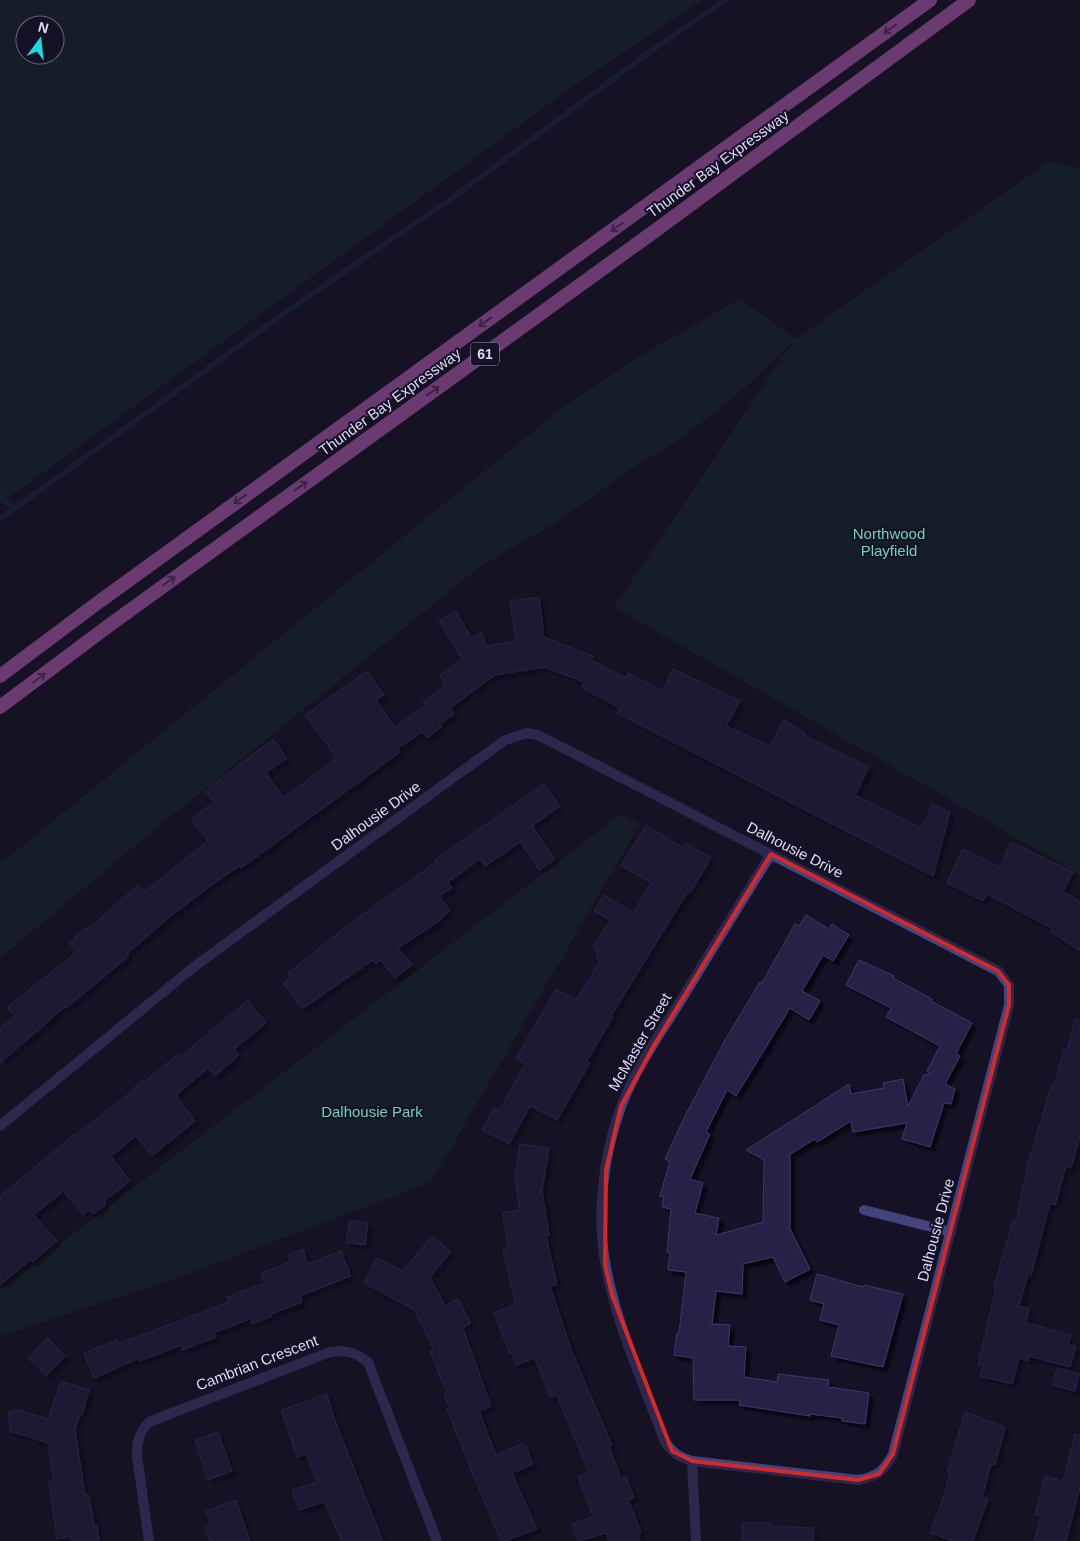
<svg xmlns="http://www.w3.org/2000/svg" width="1080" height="1541" font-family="Helvetica,sans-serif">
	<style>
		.green { fill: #162e2c; fill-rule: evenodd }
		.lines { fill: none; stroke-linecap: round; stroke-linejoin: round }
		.stream { stroke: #172d4a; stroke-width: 5.5 }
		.building { fill: #262144; stroke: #3e366d; filter: url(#shadow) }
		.minor { stroke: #43447e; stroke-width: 10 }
		.trunk { stroke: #d26acc; stroke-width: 14 }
		.oneway { stroke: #6a3a70 }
		.marked { fill: none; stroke: #d62828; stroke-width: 4; stroke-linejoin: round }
		.labels { text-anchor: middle; stroke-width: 4; stroke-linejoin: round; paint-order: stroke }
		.shield { fill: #151225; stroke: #a19fba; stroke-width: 1 }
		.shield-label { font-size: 14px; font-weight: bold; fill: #dddbfa }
		.street-label { font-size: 15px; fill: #dddbfa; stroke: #151225 }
		.park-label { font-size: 15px; fill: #70d2b5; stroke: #151225 }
	</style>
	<defs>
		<filter id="shadow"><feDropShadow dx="4.5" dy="4.5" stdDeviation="1" flood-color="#0009"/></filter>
	</defs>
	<rect width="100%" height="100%" fill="#151225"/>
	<!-- green -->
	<g class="green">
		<path d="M0 0H703L572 87 0 504ZM25 25H55V55H25Z"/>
		<path d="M1050 161 1080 168V874L614 607 794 341 730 401 674 443 638 464 557 522 482 565 166 820 0 958V864L566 405 642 355 740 299 796 339Z"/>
		<path d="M621 814 640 824 431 1182 185 1275 0 1336V1290Z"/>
	</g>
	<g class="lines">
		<!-- stream -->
		<g class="stream">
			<path d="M0 495 14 509"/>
			<path d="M0 519 290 309 455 196 651 51 725 0"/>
		</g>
	</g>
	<!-- building -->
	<g class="building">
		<path d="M539 597 544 637 593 656 591 660 626 678 628 673 663 691 673 669 740 701 726 726 770 746 784 720 805 733 804 735 869 767 855 795 921 828 933 804 950 812 933 876 617 713 620 708 582 688 584 682 544 667 495 675 450 708 454 714 439 725 442 727 427 738 422 732 398 748 400 752 241 868 239 866 210 886 166 920 127 954 129 956 66 1008 65 1007 0 1063V1028L15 1016 7 1007 77 952 69 943 76 938 75 936 95 923 138 885 144 892 208 841 191 819 214 802 205 791 273 739 287 758 266 773 284 798 337 758 305 715 367 671 384 695 376 700 395 727 425 705 423 702 446 685 440 676 462 659 439 621 456 611 471 637 481 633 487 646 516 641 510 601Z"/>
		<path d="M544 784 560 806 532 826 555 859 539 870 520 842 485 866 480 859 448 882 452 888 439 896 450 911 440 918 441 920 398 948 412 965 395 978 381 960 376 964 373 960 302 1009 283 983 291 977 288 973 348 925 436 862 434 860Z"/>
		<path d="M646 825 683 848 686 843 711 858 690 893 688 891 611 1016 613 1017 587 1061 590 1063 557 1120 530 1106 509 1144 482 1130 494 1108 499 1111 525 1064 516 1058 556 989 576 1000 600 961 596 958 599 956 593 946 610 920 594 911 604 895 633 913 651 883 621 866Z"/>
		<path d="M1011 842 1073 872 1063 891 1080 902V951L1051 932 1053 929 987 894 983 901 947 883 963 849 1000 867Z"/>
		<path d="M806 915 829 929 832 924 849 935 833 961 823 955 802 991 820 1001 809 1020 790 1008 736 1096 727 1090 706 1132 710 1134 690 1179 703 1183 695 1213 719 1218 716 1235 763 1222 764 1160 746 1150 849 1084 851 1094 884 1088 883 1083 903 1079 908 1106 924 1075 932 1074 927 1071 940 1046 886 1017 891 1008 846 985 859 960 894 976 893 978 932 999 931 1001 972 1023 956 1054 960 1056 945 1084 955 1089 951 1104 944 1103 930 1147 902 1139 907 1123 853 1132 851 1121 817 1142 815 1139 790 1154V1229L810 1269 785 1282 773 1257 743 1264 742 1294 716 1291 712 1324 730 1325 728 1346 746 1347 744 1377 777 1382 778 1374 829 1380 828 1387 869 1393 865 1424 842 1421V1418L810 1414V1416L739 1405 740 1400H694L693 1358 674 1355 677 1333H679L686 1272 668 1270 670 1252H667L671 1209 662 1207 664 1197 660 1196 670 1161 665 1159 684 1118 725 1040 760 982 762 983 795 924 799 926Z"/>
		<path d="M248 1000 266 1023 234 1049 239 1055 215 1076 208 1068 176 1095 195 1121 152 1156 136 1136 111 1156 130 1181 104 1201 106 1204 93 1214 89 1210 83 1215 63 1191 34 1215 57 1241 32 1262 30 1260 0 1285V1196L75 1134 76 1135 126 1096 142 1080 144 1082 178 1054 180 1057Z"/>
		<path d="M1075 1020H1080V1136L1071 1168 1066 1166 1055 1205 1050 1203 1031 1275 1028 1274 1019 1306 1029 1309 1026 1323 1071 1335 1068 1344 1076 1346 1070 1367 1029 1356 1028 1361 1019 1358 1012 1384 980 1376 983 1366 978 1365 996 1288 994 1287 1013 1220 1016 1221 1028 1163 1052 1084 1054 1085 1064 1049 1067 1050Z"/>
		<path d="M520 1144 549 1148 542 1191 549 1235H546L557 1285 550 1286 572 1352 612 1445 609 1446 621 1478 626 1476 634 1498 628 1500 641 1532 638 1533 640 1541H609L606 1533 578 1541 572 1524 593 1516 578 1477 589 1473 557 1395 550 1397 535 1358 516 1365 512 1353 510 1354 494 1313 515 1304 503 1249 508 1248 503 1213 520 1210 515 1179Z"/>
		<path d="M350 1220 368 1223 365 1245 346 1242Z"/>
		<path d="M432 1236 451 1252 430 1277 445 1306 458 1299 471 1323 463 1328 491 1406 479 1411 496 1455 522 1444 523 1447 526 1446 533 1464 512 1473 537 1529 505 1541H501L474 1477 447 1409 450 1408 444 1394 447 1393 430 1351 434 1349 414 1310 364 1283 376 1258 403 1271Z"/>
		<path d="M303 1249 307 1264 341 1251 351 1276 300 1296 302 1302 271 1314 272 1316 252 1324 250 1319 215 1332 216 1337 182 1350 181 1345 140 1361 139 1358 94 1378 84 1353 117 1340 118 1344 229 1302 227 1297 265 1283 261 1273 290 1262 288 1255Z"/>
		<path d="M817 1274 863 1287 864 1285 903 1294 883 1367 831 1356 839 1325 820 1320 824 1304 810 1300Z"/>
		<path d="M47 1337 65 1356 46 1376 28 1358Z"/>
		<path d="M1057 1368 1079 1374 1075 1391 1053 1385Z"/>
		<path d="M61 1381 89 1390 82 1415 80 1414 75 1430 85 1495H89L94 1525H97L99 1541H72L71 1537 57 1539 49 1482 54 1481 48 1443 10 1431 8 1412 19 1410 48 1419Z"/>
		<path d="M327 1394 334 1418 383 1541H342L324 1502 299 1510 292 1490 317 1482 306 1454 297 1457 281 1410Z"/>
		<path d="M965 1412 1005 1427 995 1465 991 1464 982 1497 988 1499 973 1541H954L930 1533 944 1496 950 1472H947Z"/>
		<path d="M218 1432 232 1471 208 1480 195 1440Z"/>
		<path d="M1075 1434 1080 1435V1487L1066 1541H1034L1041 1516 1035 1514 1045 1476 1063 1481Z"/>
		<path d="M236 1500 250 1541H210L205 1527 211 1525 206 1511Z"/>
		<path d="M742 1523H772V1526L814 1528 813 1541H742Z"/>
	</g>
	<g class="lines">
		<!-- minor -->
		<g class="minor">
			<path d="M0 1126 195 966 505 740 527 733 538 735 998 971 1009 985V1005L893 1454C885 1470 877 1477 858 1480L692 1461C679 1457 673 1453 665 1442 644 1385 617 1327 606 1267 596 1216 603 1156 621 1107 636 1066 665 1027 688 989 715 944 743 899 771 854"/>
			<path d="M864 1210 951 1232"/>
			<path d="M692 1461 696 1541"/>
			<path d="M149 1541 137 1456C137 1442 139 1433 149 1422L330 1352C346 1350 355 1352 368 1362L437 1541"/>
		</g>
		<!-- trunk -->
		<g class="trunk">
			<path d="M0 676 96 604 930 0"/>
			<path d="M0 707 111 624 652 233 969 0"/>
		</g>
	</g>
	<!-- one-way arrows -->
	<defs><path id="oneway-shaft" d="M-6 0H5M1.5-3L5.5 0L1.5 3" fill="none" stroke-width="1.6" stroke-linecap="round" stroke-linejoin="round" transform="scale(1.25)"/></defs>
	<g class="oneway">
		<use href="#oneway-shaft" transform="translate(890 29) rotate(144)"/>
		<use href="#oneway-shaft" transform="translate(617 227) rotate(144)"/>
		<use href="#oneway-shaft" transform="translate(485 322) rotate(144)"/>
		<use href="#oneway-shaft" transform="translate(433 391) rotate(-36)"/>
		<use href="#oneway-shaft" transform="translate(301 486) rotate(-36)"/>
		<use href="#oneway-shaft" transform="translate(240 499) rotate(144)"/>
		<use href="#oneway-shaft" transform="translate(169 581) rotate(-36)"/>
		<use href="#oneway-shaft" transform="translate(39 678) rotate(-37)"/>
	</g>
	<!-- marked area -->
	<path d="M0 0H1080V1541H0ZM771 854 998 971 1009 985V1005L893 1454 879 1474 858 1480 692 1461 672 1451 612 1295 605 1265 606 1170 621 1106 653 1047Z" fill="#151225" fill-opacity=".55" fill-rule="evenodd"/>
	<path class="marked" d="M771 854 998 971 1009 985V1005L893 1454 879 1474 858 1480 692 1461 672 1451 612 1295 605 1265 606 1170 621 1106 653 1047Z"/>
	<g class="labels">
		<!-- shield labels -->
		<rect class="shield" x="471" y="342.5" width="28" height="23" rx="4"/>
		<g class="shield-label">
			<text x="485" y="359">61</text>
		</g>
		<!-- street labels -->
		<g class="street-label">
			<text transform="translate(718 164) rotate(-36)" y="5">Thunder Bay Expressway</text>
			<text transform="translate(390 402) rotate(-36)" y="5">Thunder Bay Expressway</text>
			<text transform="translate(376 816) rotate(-36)" y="5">Dalhousie Drive</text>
			<text transform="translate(795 850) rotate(27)" y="5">Dalhousie Drive</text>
			<text transform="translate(640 1042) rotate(-60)" y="5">McMaster Street</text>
			<text transform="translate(936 1230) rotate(-75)" y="5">Dalhousie Drive</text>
			<text transform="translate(257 1363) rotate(-21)" y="5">Cambrian Crescent</text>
		</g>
		<!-- park labels -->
		<g class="park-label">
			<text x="889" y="539">Northwood<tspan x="889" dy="17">Playfield</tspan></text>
			<text x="372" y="1117">Dalhousie Park</text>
		</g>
	</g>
	<!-- north arrow -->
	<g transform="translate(40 40) rotate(15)"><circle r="24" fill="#151225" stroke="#65627a"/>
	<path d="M0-4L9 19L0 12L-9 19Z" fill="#1fd8e2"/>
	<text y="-8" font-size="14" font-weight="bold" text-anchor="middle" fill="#dddbfa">N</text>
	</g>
</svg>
